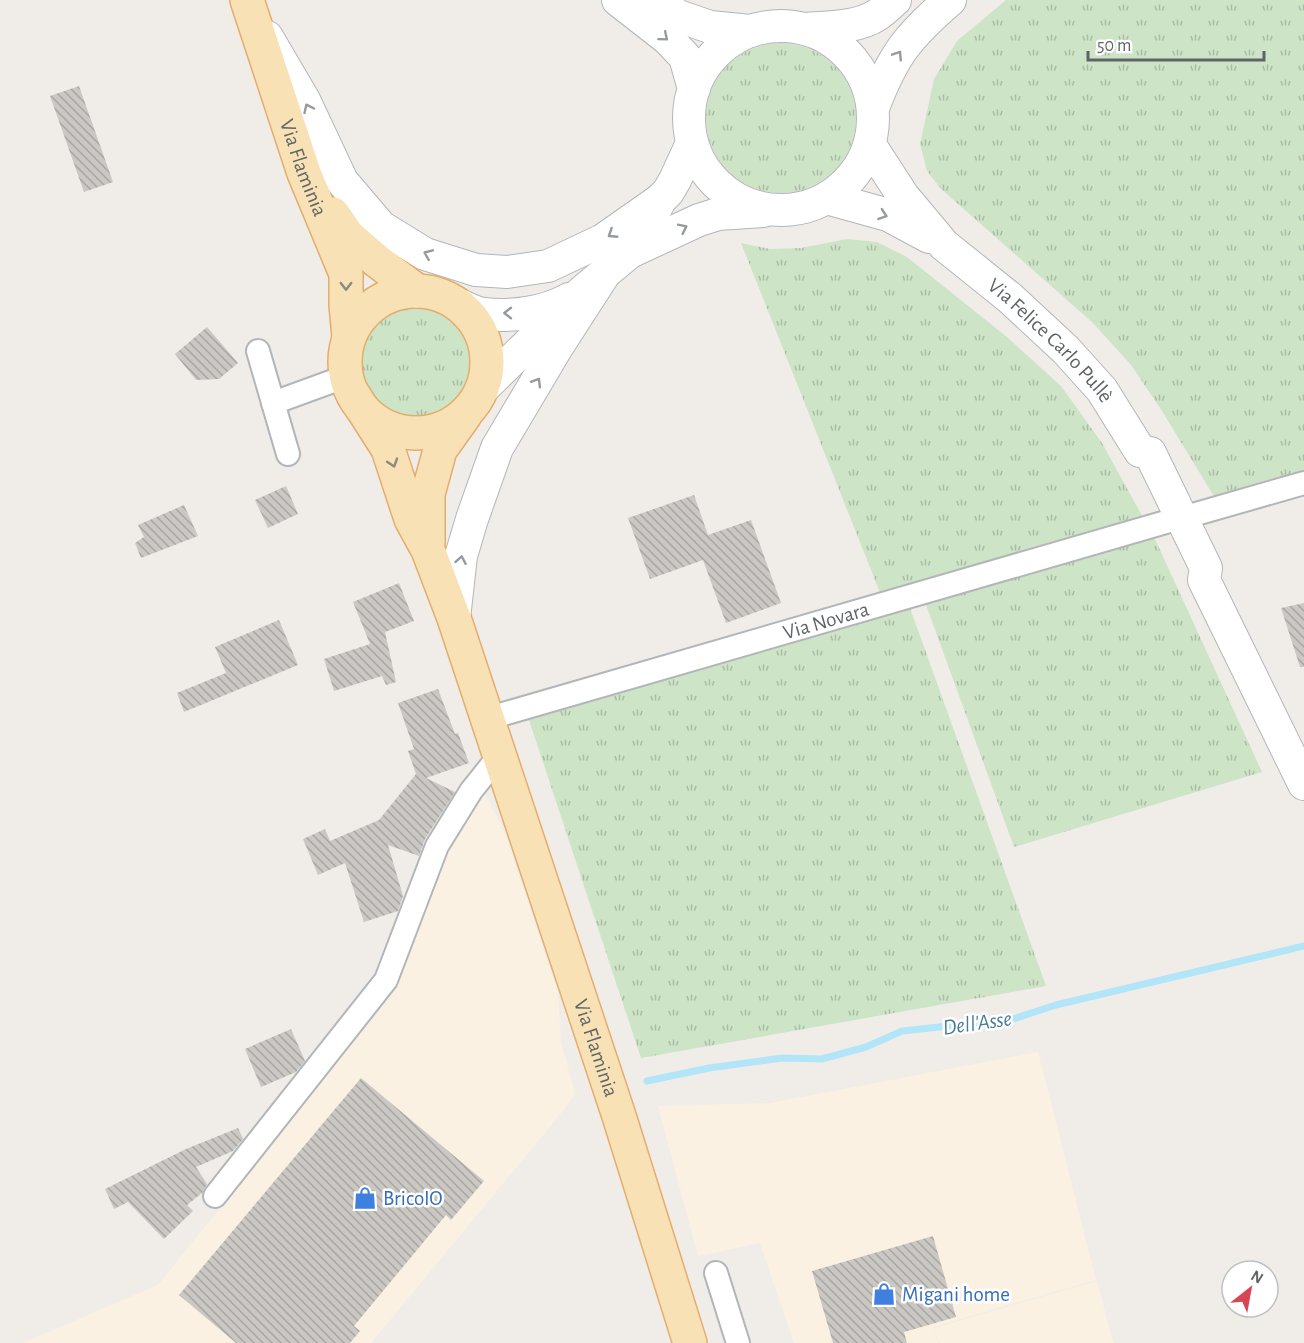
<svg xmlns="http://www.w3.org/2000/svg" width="1304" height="1343" font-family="'Alegreya Sans',sans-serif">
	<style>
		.commercial { fill: #fbf1e2 }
		.grass { fill: url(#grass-tufts) }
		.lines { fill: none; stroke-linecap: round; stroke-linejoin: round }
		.stream { stroke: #b1e5f7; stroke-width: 7 }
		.building { fill: url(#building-back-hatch) }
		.street-casing { stroke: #b3b6b8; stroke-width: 26 }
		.secondary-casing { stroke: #b2b6b9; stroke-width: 34 }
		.primary-casing { stroke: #e4ad6d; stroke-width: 36 }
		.street { stroke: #fff; stroke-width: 22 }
		.secondary { stroke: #fff; stroke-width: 32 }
		.primary { stroke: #f7e1b5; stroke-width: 33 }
		.oneway { stroke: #979a9c }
		.oneway2 { stroke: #8d8a7e }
		.labels { text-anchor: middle; stroke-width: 5; stroke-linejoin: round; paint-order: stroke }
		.street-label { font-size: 21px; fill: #5f6466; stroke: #fff }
		.shop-label { font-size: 21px; fill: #366cbe; stroke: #fff; text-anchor: start }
		.water-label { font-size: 22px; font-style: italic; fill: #477c97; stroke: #fff }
	</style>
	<defs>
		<pattern id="grass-tufts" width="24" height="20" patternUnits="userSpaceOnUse" patternTransform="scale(1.5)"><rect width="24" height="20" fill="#cde4c7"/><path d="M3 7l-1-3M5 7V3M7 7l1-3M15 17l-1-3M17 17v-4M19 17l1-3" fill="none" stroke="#aabca5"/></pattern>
		<pattern id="building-back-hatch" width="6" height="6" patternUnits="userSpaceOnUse" patternTransform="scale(1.5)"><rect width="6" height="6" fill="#cbc8c4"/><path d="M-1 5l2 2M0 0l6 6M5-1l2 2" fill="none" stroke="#a8a6a3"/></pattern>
	</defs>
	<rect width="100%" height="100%" fill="#f0ede8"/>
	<!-- commercial -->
	<g class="commercial">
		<path d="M483 790 504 831 558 992 561 1042 575 1094 558 1117 371 1343H23L158 1285 397 988 452 840Z"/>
		<path d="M1038 1052 1096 1280 933 1327 938 1343H794L760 1243 698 1256 658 1106 771 1103Z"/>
		<path d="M1097 1281 1113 1343H939L934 1328Z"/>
	</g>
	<!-- grass -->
	<g class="grass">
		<path d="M1006 0H1304V472L1215 498 1162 411 1131 365 1093 323 941 189 927 171 920 144 934 79 957 41Z"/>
		<circle cx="781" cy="118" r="75"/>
		<path d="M847 239 877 242 907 257 1007 337 1061 386 1102 443 1145 521 881 595 741 243 770 249 801 248Z"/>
		<circle cx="416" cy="362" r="54"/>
		<path d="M1154 537 1262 772 1014 847 925 602Z"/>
		<path d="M910 608 1046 986 641 1058 529 720Z"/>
	</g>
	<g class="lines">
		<!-- stream -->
		<path class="stream" d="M647 1081 709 1068 782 1058 822 1059 866 1047 902 1031 1013 1019 1056 1005 1304 946"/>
	</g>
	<!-- building -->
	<g class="building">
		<path d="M79 86 113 182 84 192 50 96Z"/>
		<path d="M207 327 238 363 219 379 196 380 175 354Z"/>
		<path d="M286 486 298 514 268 528 255 500Z"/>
		<path d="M694 495 708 535 751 520 781 603 726 623 703 560 650 579 628 518Z"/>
		<path d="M184 505 198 536 141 558 135 543 144 537 138 525Z"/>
		<path d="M399 583 414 621 385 632 396 682 386 685 382 676 334 691 324 659 370 644 353 602Z"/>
		<path d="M1304 603V667H1300L1281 608Z"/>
		<path d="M279 620 298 665 184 712 177 693 226 673 215 647Z"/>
		<path d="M438 689 455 734 458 733 469 763 426 778 455 792 425 839 419 856 388 845 403 896 398 911 364 922 345 863 318 875 303 839 325 829 330 841 379 820 416 774 408 751 414 749 398 703Z"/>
		<path d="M291 1029 305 1061 296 1072 261 1087 245 1049Z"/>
		<path d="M361 1078 484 1181 451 1220 446 1215 354 1326 360 1331 350 1343H236L179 1295Z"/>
		<path d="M238 1128 243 1139 233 1151 196 1167 207 1184 202 1193 187 1205 193 1211 164 1239 128 1202 114 1209 105 1189 186 1149Z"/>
		<path d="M933 1236 956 1317 904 1332 907 1343H833L812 1271Z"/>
	</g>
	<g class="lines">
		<!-- street casing -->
		<g class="street-casing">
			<g id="street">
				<path d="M258 351 288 454"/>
				<path d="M273 403 347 376"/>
				<path d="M1182 518 1304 483"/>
				<path id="s1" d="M486 719 1166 522"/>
				<path d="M215 1196 386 980 437 846 471 791 499 756"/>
				<path d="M716 1273 738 1343"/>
			</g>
		</g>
		<!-- secondary casing -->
		<g class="secondary-casing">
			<g id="secondary">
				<path d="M618 0 668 39 685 57 694 89"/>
				<path d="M657 0 678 16 710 27 750 31"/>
				<circle cx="781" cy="118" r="92"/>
				<path d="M806 29C829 27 857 28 877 15 883 11 889 5 895 0"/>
				<path d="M267 37 304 100 342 181 381 227 425 254 476 270 507 272 548 266 603 240 660 200"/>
				<path d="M873 108C893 55 908 36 950 0"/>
				<path id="s2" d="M870 145 903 196 944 245 1010 298 1066 350 1102 390 1140 451 1150 453 1206 568 1204 580 1304 784"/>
				<path d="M827 198 888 215 929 237"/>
				<path d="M651 218 660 200 668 192 675 180 692 143"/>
				<path d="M457 304C465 307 475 313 484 314 512 317 544 313 569 299"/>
				<path d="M481 390 583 291 630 252 699 220 718 214 763 211"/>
				<path d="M454 618 461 556 472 519 497 448 557 347 606 271"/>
			</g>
		</g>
		<!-- primary casing -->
		<g class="primary-casing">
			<g id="primary">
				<path id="s3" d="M247 0 304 173 346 274V305L349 337"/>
				<path d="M333 214 348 236 377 261 417 291"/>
				<circle cx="416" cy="362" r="71"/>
				<path id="s4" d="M353 394 388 449 411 519 428 550 454 618 619 1116 690 1343"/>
				<path d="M428 543V494L440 450 465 415"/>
			</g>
		</g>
		<!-- street -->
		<use href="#street" class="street"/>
		<!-- secondary -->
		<use href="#secondary" class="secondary"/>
		<!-- primary -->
		<use href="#primary" class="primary"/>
	</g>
	<!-- one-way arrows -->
	<defs><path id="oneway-chevron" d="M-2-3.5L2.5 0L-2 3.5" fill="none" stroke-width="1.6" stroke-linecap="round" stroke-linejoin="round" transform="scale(1.5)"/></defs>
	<g class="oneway">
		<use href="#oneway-chevron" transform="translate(664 37) rotate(40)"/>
		<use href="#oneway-chevron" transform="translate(898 55) rotate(-57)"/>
		<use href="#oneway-chevron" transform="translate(308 108) rotate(-115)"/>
		<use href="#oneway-chevron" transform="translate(883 215) rotate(19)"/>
		<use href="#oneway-chevron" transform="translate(683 228) rotate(-26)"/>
		<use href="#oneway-chevron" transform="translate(612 234) rotate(147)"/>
		<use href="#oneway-chevron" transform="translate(428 254) rotate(-157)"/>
		<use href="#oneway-chevron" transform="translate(508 313) rotate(180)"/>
		<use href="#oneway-chevron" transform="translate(537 382) rotate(-59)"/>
		<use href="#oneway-chevron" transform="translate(461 560) rotate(-80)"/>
	</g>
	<g class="oneway2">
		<use href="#oneway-chevron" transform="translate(346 286) rotate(90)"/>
		<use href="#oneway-chevron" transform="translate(393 463) rotate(72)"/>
	</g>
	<!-- icons -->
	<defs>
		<g id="shop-bare" transform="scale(1.8)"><path d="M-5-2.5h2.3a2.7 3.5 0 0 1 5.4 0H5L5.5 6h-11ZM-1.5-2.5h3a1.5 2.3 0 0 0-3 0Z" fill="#3f7fe0" stroke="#fff" stroke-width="2.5" paint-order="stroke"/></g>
	</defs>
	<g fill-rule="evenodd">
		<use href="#shop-bare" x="365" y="1198"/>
		<use href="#shop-bare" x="884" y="1294"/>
	</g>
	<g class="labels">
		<!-- street labels -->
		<g class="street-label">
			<text dy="7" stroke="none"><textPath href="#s3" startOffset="177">Via Flaminia</textPath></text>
			<text dy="7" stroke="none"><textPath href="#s2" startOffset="268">Via Felice Carlo Pullè</textPath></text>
			<text dy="7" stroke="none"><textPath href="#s1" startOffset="354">Via Novara</textPath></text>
			<text dy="7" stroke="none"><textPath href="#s4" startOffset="700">Via Flaminia</textPath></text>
		</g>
		<!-- shop labels -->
		<g class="shop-label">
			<text x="383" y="1205">BricoIO</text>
			<text x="902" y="1301">Migani home</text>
		</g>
		<!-- water labels -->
		<g class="water-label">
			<text transform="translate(977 1022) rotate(-8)" y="8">Dell'Asse</text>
		</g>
	</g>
	<!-- north arrow -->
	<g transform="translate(1250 1289) rotate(31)"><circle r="28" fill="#ffffff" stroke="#bfc1c2" stroke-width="1.5"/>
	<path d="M0-4.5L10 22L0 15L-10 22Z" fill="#d84554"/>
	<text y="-9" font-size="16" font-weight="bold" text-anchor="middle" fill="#5f6466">N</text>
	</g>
	<!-- scale -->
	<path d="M1088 51v9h176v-9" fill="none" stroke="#5f6466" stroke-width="3"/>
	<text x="1097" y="51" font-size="18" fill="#5f6466" stroke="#ffffff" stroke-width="4.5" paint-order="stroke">50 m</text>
</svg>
